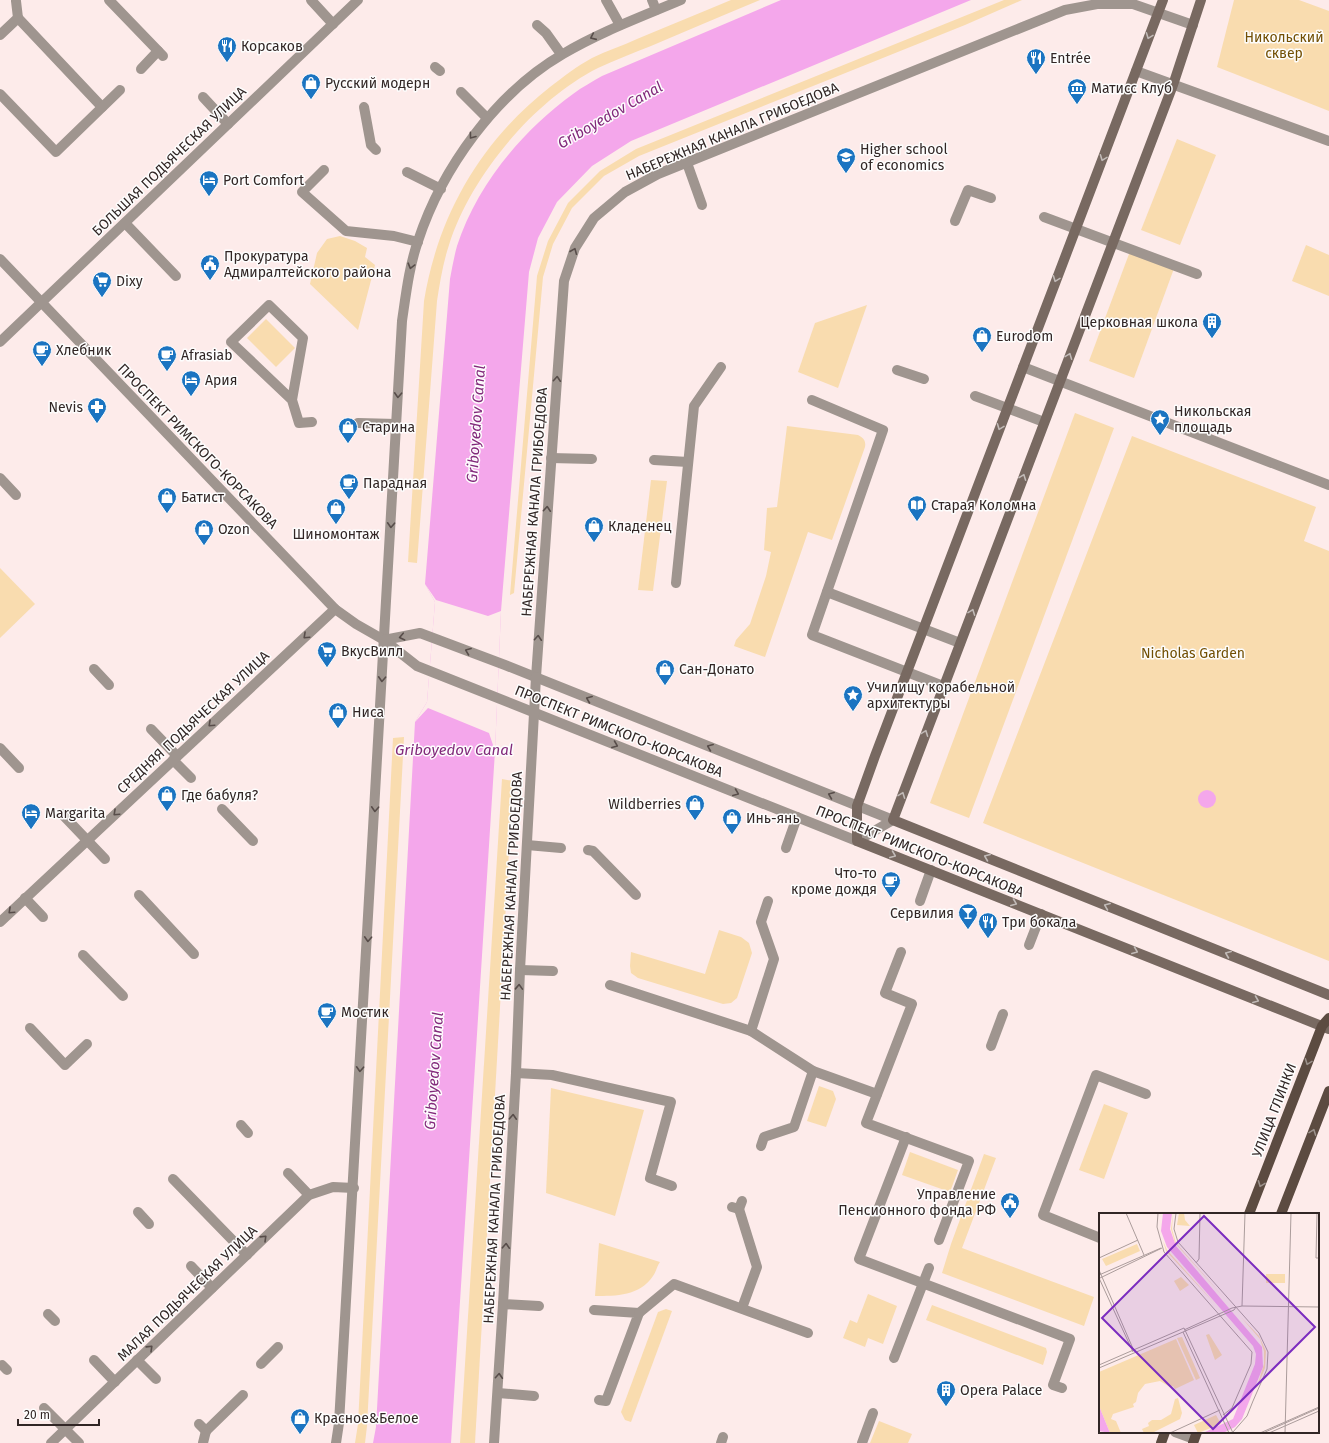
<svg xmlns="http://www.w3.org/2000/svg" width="1329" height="1443" font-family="'Fira Sans',sans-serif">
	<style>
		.green { fill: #f9dcaf }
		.water { fill: #f4a7eb }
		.pier { fill: #fdebea }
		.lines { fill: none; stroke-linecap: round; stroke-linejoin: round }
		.service { stroke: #9f958f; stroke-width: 10 }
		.minor { stroke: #9f958f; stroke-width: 10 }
		.tertiary { stroke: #9f958f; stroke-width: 10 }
		.secondary { stroke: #786961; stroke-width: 10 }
		.primary { stroke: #5c4b41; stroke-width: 10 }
		.oneway { stroke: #c1bab7 }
		.oneway2 { stroke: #584d4a }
		.oneway3 { stroke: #9c928c }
		.labels { text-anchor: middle; stroke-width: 3; stroke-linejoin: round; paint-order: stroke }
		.park-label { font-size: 14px; fill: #724f03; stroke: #fdfdfd }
		.poi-label { font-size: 14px; fill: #312625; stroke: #fdfdfd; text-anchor: start }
		.street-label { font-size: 14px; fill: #312625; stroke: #fdfdfd }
		.water-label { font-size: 15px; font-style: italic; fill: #82297b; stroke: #fdfdfd }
		.inset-road { fill: none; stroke: #ab9c9b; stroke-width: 1 }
		.view { fill: #7b2cbf; fill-opacity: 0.15; stroke: #7b2cbf; stroke-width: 2 }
		.inset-edge { fill: none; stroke: #312625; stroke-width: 2 }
	</style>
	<rect width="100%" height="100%" fill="#fdebea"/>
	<!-- green -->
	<g class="green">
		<path d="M731 0H760C723 15 687 31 651 46 633 53 615 60 598 68 534 100 470 177 449 245 443 263 440 282 437 301L417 563 408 562 424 301C438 215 481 141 550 87 563 77 577 66 592 58 606 51 622 46 637 39 668 26 700 13 731 0Z"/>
		<path d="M1004 0H1022L965 25 639 156 604 176 572 208 553 244 543 277 514 593 510 595 537 276 548 241 568 203 600 171 636 149Z"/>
		<path d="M1234 0H1299L1329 11V111L1217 67Z"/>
		<path d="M1177 139 1216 155 1180 245 1141 230Z"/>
		<path d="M340 236 355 241 367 248 365 257 375 265 358 330 310 284 317 253 327 239Z"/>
		<path d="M1306 245 1329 255V296L1292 281Z"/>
		<path d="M1132 246 1176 263 1134 378 1089 361Z"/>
		<path d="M867 305 838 388 798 372 815 323Z"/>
		<path d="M266 319 295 348 276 367 247 338Z"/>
		<path d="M1075 413 1114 428 969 818 930 803Z"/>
		<path d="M787 426 858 435C864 438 866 441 865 447L832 540 808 532 765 657 734 646 736 640 750 624 766 576 771 552 764 550 767 508 777 507Z"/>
		<path d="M1132 436 1316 507 1304 541 1329 551V961L983 823Z"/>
		<path d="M651 480 667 481 653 591 638 590Z"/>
		<path d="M0 568 35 604 0 638Z"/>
		<path d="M404 737 367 1426 365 1443H355L358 1424 393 738Z"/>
		<path d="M502 779 513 781 475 1443H460Z"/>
		<path d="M719 930 741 937 749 943 752 953 737 998 731 1003 723 1004 638 978 631 973 630 966 631 952 705 974Z"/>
		<path d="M819 1086 833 1091 836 1099 826 1127 807 1121Z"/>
		<path d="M551 1088 644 1110 615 1216 546 1193Z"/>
		<path d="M1104 1104 1128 1113 1104 1179 1079 1170Z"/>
		<path d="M910 1152 958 1170 950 1192 902 1175Z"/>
		<path d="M984 1154 996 1158 962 1248 1094 1297 1084 1326 942 1273 951 1244Z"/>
		<path d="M599 1243 660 1262C657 1266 656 1272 653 1276 640 1296 616 1296 595 1296Z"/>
		<path d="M868 1294 897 1306 883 1344 868 1338 865 1347 843 1338 850 1320 857 1323Z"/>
		<path d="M932 1305 1046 1348 1047 1352 1043 1365 926 1320Z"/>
		<path d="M666 1309 672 1311 631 1422 625 1420 621 1412 658 1312Z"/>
		<path d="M879 1421 912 1434 908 1443H870Z"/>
	</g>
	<!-- water -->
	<g class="water">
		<path d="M781 0H971L631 141 592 166 557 202 538 238 529 272 501 611 495 751 451 1443H373L376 1427 415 722 427 702 435 602 425 584 450 279C452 268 454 257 457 246 477 185 522 131 573 94 582 87 592 82 602 76Z"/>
		<circle cx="1207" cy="799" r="9"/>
	</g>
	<!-- pier -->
	<path class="pier" d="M425 584 436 600 488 616 501 611 495 751 489 733 428 708 415 722 427 702 435 602Z"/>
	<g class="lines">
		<!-- service -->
		<g class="service">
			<path d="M109 0 163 56"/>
			<path d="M311 0 333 24"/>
			<path d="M606 0 620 25"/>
			<path d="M652 0 656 10"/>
			<path d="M18 18 102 107"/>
			<path d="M537 25 546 33 561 54"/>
			<path d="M0 35 18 18 16 1"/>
			<path d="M435 67 440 71"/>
			<path d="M141 69 158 51"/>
			<path d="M461 92 487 118"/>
			<path d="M0 94 56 152 120 90"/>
			<path d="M203 97 228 124"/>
			<path d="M364 107 371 145 376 150"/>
			<path d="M687 163 702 205"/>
			<path d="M324 170 302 192 346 231 394 236 418 242"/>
			<path d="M407 172 441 189"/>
			<path d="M1044 217 1197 274"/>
			<path d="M955 221 968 190 991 198"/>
			<path d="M125 223 176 276"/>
			<path d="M1023 367 1329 485"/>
			<path d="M897 370 924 379"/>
			<path d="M975 396 1044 422"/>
			<path d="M292 400 231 342 269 305 303 338 292 400 299 423 312 422"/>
			<path d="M812 400 883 430 812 635 943 686"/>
			<path d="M358 423 396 424"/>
			<path d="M551 458 592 459"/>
			<path d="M654 460 688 462"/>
			<path d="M0 478 16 495"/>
			<path d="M676 583 694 406 721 367"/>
			<path d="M827 592 960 643"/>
			<path d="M94 669 109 685"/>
			<path d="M151 729 177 756"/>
			<path d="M0 748 19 768"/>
			<path d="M173 760 191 778"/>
			<path d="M222 809 253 841"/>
			<path d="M62 814 105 859"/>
			<path d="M527 845 561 848"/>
			<path d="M786 848 797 817"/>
			<path d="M588 850 593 851 636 895"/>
			<path d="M139 895 194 954"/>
			<path d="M25 898 43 917"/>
			<path d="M920 901 931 870"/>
			<path d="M1029 945 1041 914"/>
			<path d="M901 952 885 993 912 1004 866 1123 969 1161 939 1240"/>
			<path d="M83 955 123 996"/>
			<path d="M520 970 553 971"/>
			<path d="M610 985 751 1031 774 959 761 922 768 901"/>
			<path d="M30 1028 65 1065 87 1044"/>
			<path d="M751 1031 813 1071 877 1094"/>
			<path d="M991 1046 1003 1014"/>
			<path d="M516 1073 552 1075 671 1102 650 1178 672 1186"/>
			<path d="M241 1125 248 1133"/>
			<path d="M906 1137 859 1259 1070 1339 1053 1385 1062 1388"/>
			<path d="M761 1146 764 1137 794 1127 813 1071"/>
			<path d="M288 1173 309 1195"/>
			<path d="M173 1179 247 1255"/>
			<path d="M732 1207 739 1209 742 1201"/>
			<path d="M739 1209 757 1267 742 1308"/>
			<path d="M138 1212 149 1224"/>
			<path d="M1100 1238 1043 1215 1096 1075 1146 1094"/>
			<path d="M191 1266 212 1288"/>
			<path d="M503 1304 539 1306"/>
			<path d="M594 1310 639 1313 606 1401 599 1400"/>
			<path d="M639 1313 674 1284 808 1333"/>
			<path d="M48 1314 55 1321"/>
			<path d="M894 1358 929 1268"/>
			<path d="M94 1360 115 1382"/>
			<path d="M137 1360 156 1379"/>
			<path d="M261 1364 278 1347"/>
			<path d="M2 1365 7 1370"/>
			<path d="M498 1393 534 1396"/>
			<path d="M44 1408 79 1443"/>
			<path d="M199 1424 206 1431 243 1395"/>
			<path d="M1175 1432 1194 1439"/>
			<path d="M203 1443 206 1431"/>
			<path d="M721 1443 723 1437"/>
			<path d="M862 1443 873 1413"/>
		</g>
		<!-- minor -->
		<g class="minor">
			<path d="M1136 71 1329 141"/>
			<path d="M536 677 564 281 575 248 594 218 625 192 658 174 1065 10 1097 4H1133L1193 25"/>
			<path d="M0 922 335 609"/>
			<path d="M51 1443 309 1195 333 1187 354 1188"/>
			<path d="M336 1443 339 1423 402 321C406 294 409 267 418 241 442 168 496 93 563 54 600 32 641 17 681 0"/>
		</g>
		<!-- tertiary -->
		<g class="tertiary">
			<path d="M0 259 335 609 356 624 384 640 417 666 857 841 893 820"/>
			<path d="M0 342 358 0"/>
			<path d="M384 640 420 633 505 665 893 820"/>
			<path d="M494 1443 503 1304 516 1073 520 970 536 677"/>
		</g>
		<!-- secondary -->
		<g class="secondary">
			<path d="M1163 0 875 756 857 806V841L1329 1029"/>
			<path d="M1201 0 1173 85 893 820 1329 995"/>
		</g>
		<!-- primary -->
		<g class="primary">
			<path d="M1249 1214 1322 1026 1329 1018"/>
			<path d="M1281 1214 1329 1091"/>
			<path d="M1161 1443 1165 1432"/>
			<path d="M1193 1443 1197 1432"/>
		</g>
	</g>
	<!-- one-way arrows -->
	<defs><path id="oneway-chevron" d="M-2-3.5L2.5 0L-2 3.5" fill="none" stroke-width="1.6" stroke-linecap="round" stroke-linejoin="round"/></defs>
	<g class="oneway">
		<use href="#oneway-chevron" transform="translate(1149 36) rotate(111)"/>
		<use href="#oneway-chevron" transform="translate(1103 158) rotate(111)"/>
		<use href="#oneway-chevron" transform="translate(1056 279) rotate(111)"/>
		<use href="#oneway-chevron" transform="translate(1069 356) rotate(-69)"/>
		<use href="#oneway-chevron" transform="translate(1000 427) rotate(111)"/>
		<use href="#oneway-chevron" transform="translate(1023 477) rotate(-69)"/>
		<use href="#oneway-chevron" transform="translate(972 612) rotate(-69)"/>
		<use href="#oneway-chevron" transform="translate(925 733) rotate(-69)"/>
		<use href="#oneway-chevron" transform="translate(902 795) rotate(-69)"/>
		<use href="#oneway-chevron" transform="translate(893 855) rotate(22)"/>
		<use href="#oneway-chevron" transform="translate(987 857) rotate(-158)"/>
		<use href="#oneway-chevron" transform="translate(1014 903) rotate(22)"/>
		<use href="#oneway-chevron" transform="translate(1107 906) rotate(-158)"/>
		<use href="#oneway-chevron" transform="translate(1135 951) rotate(22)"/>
		<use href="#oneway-chevron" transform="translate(1228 954) rotate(-158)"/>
		<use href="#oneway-chevron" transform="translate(1256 1000) rotate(22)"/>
	</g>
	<g class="oneway2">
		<use href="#oneway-chevron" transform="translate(593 37) rotate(156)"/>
		<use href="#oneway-chevron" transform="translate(472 136) rotate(127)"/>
		<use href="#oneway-chevron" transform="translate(574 251) rotate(-68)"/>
		<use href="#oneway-chevron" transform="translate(411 266) rotate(105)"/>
		<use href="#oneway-chevron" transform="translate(557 379) rotate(-86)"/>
		<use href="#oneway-chevron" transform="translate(398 395) rotate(93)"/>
		<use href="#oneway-chevron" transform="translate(547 509) rotate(-86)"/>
		<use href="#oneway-chevron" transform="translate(391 525) rotate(93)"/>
		<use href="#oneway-chevron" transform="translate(306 636) rotate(137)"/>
		<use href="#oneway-chevron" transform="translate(402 637) rotate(168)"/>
		<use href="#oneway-chevron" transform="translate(538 638) rotate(-86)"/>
		<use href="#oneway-chevron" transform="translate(468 651) rotate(-159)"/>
		<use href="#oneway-chevron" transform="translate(382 679) rotate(93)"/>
		<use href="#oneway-chevron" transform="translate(589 699) rotate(-158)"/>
		<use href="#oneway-chevron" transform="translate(211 724) rotate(137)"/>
		<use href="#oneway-chevron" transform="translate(615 745) rotate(22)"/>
		<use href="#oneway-chevron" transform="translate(710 747) rotate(-158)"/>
		<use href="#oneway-chevron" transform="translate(736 793) rotate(22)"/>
		<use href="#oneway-chevron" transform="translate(831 795) rotate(-158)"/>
		<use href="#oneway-chevron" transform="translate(375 809) rotate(93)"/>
		<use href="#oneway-chevron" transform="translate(116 813) rotate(137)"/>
		<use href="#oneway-chevron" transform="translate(11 911) rotate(137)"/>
		<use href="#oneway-chevron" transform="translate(368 939) rotate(93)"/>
		<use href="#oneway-chevron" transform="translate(519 987) rotate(-88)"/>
		<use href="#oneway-chevron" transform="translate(360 1069) rotate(93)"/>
		<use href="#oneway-chevron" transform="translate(513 1117) rotate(-87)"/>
		<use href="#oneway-chevron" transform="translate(264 1238) rotate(-44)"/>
		<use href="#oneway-chevron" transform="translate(506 1246) rotate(-87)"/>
		<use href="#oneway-chevron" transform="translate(150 1348) rotate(-44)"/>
		<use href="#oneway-chevron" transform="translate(499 1376) rotate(-86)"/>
	</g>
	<g class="oneway3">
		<use href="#oneway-chevron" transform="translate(1308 1062) rotate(111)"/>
		<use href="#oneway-chevron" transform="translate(1313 1132) rotate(-69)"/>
		<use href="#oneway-chevron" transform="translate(1261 1184) rotate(111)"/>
	</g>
	<!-- icons -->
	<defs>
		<g id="restaurant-pin" transform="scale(1)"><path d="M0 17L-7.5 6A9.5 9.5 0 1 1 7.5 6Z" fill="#1b74c1" stroke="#fdfdfd"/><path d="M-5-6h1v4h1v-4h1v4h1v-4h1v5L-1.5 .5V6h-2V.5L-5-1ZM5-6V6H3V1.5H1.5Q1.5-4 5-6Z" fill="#fff"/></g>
		<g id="shop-pin" transform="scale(1)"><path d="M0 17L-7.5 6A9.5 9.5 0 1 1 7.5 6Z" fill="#1b74c1" stroke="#fdfdfd"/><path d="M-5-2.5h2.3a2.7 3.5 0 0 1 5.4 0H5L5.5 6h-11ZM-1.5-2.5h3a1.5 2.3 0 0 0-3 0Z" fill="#fff"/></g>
		<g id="museum-pin" transform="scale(1)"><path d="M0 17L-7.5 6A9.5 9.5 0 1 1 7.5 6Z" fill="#1b74c1" stroke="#fdfdfd"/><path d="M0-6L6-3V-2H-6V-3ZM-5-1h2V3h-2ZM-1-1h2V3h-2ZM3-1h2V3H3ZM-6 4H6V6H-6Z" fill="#fff"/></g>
		<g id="university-pin" transform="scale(1)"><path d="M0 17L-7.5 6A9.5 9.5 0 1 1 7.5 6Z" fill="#1b74c1" stroke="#fdfdfd"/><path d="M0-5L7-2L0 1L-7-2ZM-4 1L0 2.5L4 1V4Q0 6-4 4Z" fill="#fff"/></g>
		<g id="hotel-pin" transform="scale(1)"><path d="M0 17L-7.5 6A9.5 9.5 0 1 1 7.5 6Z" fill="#1b74c1" stroke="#fdfdfd"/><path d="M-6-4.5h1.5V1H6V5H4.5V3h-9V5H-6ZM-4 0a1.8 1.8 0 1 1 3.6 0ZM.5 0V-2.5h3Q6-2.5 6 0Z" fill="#fff"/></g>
		<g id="civic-pin" transform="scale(1)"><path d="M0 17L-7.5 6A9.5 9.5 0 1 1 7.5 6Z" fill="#1b74c1" stroke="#fdfdfd"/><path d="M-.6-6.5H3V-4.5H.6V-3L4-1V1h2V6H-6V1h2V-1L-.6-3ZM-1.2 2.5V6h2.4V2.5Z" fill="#fff"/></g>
		<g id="supermarket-pin" transform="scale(1)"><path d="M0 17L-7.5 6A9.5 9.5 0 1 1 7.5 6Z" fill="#1b74c1" stroke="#fdfdfd"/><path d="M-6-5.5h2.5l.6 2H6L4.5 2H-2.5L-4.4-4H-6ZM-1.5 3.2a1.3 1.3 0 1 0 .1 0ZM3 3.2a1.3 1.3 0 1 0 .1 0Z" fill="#fff"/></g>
		<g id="building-pin" transform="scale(1)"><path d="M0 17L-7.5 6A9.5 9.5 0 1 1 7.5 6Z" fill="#1b74c1" stroke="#fdfdfd"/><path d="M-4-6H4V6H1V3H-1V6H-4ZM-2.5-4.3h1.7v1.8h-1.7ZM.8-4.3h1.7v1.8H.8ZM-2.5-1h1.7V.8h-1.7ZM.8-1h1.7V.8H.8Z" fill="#fff"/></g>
		<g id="cafe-pin" transform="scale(1)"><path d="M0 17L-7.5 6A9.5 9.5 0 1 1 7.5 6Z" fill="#1b74c1" stroke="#fdfdfd"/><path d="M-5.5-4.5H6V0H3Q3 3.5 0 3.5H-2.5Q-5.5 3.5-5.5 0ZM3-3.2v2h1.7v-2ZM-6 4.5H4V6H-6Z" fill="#fff"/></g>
		<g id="pharmacy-pin" transform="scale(1)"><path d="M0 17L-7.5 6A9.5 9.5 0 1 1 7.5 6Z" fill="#1b74c1" stroke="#fdfdfd"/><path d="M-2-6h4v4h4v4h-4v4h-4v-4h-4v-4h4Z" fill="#fff"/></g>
		<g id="sight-pin" transform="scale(1)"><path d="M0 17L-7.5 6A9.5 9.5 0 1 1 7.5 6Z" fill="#1b74c1" stroke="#fdfdfd"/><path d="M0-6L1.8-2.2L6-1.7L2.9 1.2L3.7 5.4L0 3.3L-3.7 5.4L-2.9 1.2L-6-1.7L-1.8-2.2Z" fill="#fff"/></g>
		<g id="library-pin" transform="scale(1)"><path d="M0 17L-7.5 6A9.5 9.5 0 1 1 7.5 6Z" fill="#1b74c1" stroke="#fdfdfd"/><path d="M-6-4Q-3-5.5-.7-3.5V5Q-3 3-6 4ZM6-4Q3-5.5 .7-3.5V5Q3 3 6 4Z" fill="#fff"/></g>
		<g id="bar-pin" transform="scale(1)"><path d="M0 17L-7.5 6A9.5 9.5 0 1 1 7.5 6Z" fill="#1b74c1" stroke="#fdfdfd"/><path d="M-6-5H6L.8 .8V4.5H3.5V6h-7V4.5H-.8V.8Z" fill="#fff"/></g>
	</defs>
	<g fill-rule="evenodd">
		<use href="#restaurant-pin" x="227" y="46"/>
		<use href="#restaurant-pin" x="1036" y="58"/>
		<use href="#shop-pin" x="311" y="83"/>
		<use href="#museum-pin" x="1077" y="88"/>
		<use href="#university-pin" x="846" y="157"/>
		<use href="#hotel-pin" x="209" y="180"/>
		<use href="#civic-pin" x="210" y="264"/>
		<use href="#supermarket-pin" x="102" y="281"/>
		<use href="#building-pin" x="1212" y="322"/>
		<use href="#shop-pin" x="982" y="336"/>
		<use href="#cafe-pin" x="42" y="350"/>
		<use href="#cafe-pin" x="167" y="355"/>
		<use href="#hotel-pin" x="191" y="380"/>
		<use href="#pharmacy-pin" x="97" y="407"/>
		<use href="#sight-pin" x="1160" y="419"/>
		<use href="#shop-pin" x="348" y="427"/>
		<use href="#cafe-pin" x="349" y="483"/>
		<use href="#shop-pin" x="167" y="497"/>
		<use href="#library-pin" x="917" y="505"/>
		<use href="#shop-pin" x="336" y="508"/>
		<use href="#shop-pin" x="594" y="526"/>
		<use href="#shop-pin" x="204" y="529"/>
		<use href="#supermarket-pin" x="327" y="651"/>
		<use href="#shop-pin" x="665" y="669"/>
		<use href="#sight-pin" x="853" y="695"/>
		<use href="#shop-pin" x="338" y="712"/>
		<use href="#shop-pin" x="167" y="795"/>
		<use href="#shop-pin" x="695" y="804"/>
		<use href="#hotel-pin" x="31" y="813"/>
		<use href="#shop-pin" x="732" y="818"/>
		<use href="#cafe-pin" x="891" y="881"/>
		<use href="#bar-pin" x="968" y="913"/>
		<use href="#restaurant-pin" x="988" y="922"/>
		<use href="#cafe-pin" x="327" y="1012"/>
		<use href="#civic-pin" x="1010" y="1202"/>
		<use href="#building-pin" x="946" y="1390"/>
		<use href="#shop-pin" x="300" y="1418"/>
	</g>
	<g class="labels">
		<!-- park labels -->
		<g class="park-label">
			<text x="1284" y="42">Никольский<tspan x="1284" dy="16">сквер</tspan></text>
			<text x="1193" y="658">Nicholas Garden</text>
		</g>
		<!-- poi labels -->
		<g class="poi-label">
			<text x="241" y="51">Корсаков</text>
			<text x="1050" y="63">Entrée</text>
			<text x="325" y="88">Русский модерн</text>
			<text x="1091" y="93">Матисс Клуб</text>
			<text x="860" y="154">Higher school<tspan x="860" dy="16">of economics</tspan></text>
			<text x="223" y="185">Port Comfort</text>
			<text x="224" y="261">Прокуратура<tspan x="224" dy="16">Адмиралтейского района</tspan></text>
			<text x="116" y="286">Dixy</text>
			<text x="1198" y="327" text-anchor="end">Церковная школа</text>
			<text x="996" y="341">Eurodom</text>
			<text x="56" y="355">Хлебник</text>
			<text x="181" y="360">Afrasiab</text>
			<text x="205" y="385">Ария</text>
			<text x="83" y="412" text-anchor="end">Nevis</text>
			<text x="1174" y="416">Никольская<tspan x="1174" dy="16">площадь</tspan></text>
			<text x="362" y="432">Старина</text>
			<text x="363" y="488">Парадная</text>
			<text x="181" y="502">Батист</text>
			<text x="931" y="510">Старая Коломна</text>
			<text x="608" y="531">Кладенец</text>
			<text x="218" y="534">Ozon</text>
			<text x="336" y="539" text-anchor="middle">Шиномонтаж</text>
			<text x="341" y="656">ВкусВилл</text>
			<text x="679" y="674">Сан-Донато</text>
			<text x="867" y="692">Училищу корабельной<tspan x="867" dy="16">архитектуры</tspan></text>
			<text x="352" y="717">Ниса</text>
			<text x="181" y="800">Где бабуля?</text>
			<text x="681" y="809" text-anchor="end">Wildberries</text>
			<text x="45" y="818">Margarita</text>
			<text x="746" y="823">Инь-янь</text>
			<text x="877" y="878" text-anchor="end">Что-то<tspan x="877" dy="16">кроме дождя</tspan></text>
			<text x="954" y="918" text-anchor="end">Сервилия</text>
			<text x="1002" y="927">Три бокала</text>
			<text x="341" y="1017">Мостик</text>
			<text x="996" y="1199" text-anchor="end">Управление<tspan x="996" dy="16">Пенсионного фонда РФ</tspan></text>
			<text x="960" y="1395">Opera Palace</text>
			<text x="314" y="1423">Красное&amp;Белое</text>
		</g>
		<!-- street labels -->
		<g class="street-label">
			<text transform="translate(732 131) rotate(-23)" y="5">НАБЕРЕЖНАЯ КАНАЛА ГРИБОЕДОВА</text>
			<text transform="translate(169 161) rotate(-44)" y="5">БОЛЬШАЯ ПОДЬЯЧЕСКАЯ УЛИЦА</text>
			<text transform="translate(198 446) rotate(46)" y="5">ПРОСПЕКТ РИМСКОГО-КОРСАКОВА</text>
			<text transform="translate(534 502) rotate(-86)" y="5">НАБЕРЕЖНАЯ КАНАЛА ГРИБОЕДОВА</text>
			<text transform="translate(193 722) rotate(-43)" y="5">СРЕДНЯЯ ПОДЬЯЧЕСКАЯ УЛИЦА</text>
			<text transform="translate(619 731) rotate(22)" y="5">ПРОСПЕКТ РИМСКОГО-КОРСАКОВА</text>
			<text transform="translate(920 851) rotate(22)" y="5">ПРОСПЕКТ РИМСКОГО-КОРСАКОВА</text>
			<text transform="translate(511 886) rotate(-87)" y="5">НАБЕРЕЖНАЯ КАНАЛА ГРИБОЕДОВА</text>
			<text transform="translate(1274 1110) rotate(-69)" y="5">УЛИЦА ГЛИНКИ</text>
			<text transform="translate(494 1209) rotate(-87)" y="5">НАБЕРЕЖНАЯ КАНАЛА ГРИБОЕДОВА</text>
			<text transform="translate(187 1293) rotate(-44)" y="5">МАЛАЯ ПОДЬЯЧЕСКАЯ УЛИЦА</text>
		</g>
		<!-- water labels -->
		<g class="water-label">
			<text transform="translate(610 115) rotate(-30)" y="5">Griboyedov Canal</text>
			<text transform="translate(476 424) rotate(-86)" y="5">Griboyedov Canal</text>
			<text x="454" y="755">Griboyedov Canal</text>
			<text transform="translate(434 1071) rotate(-86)" y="5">Griboyedov Canal</text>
		</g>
	</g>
	<!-- overview -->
	<g transform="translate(1099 1213)">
		<rect width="220" height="220" fill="#fdebea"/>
		<path d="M74 0 73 16 77 30 128 88 76 30 72 16ZM80 0H85L86 7 91 13 78 12ZM64 28 68 37 117 92 67 38ZM38 31 41 38 7 53 3 46ZM167 61H186V70H167ZM82 64 90 72 81 78 75 68ZM141 103 160 123 167 138 166 155 157 177 165 151V138L161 126ZM110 121 123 142 116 147 107 122ZM83 124 101 165 97 167 78 125ZM77 126 95 167 76 176 74 173 71 174 61 168 46 171 39 180 37 189 34 191 35 194 14 201 12 206 17 208 22 220H11L0 193V159ZM79 185 83 200 81 206 53 220H45L43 216 50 213 49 210 53 207H62L72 201 76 186ZM117 202 122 211 99 220 95 212Z" fill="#f9dcaf"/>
		<path d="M64 0H73L71 16 77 33 163 134 164 154 143 206 136 214 124 220H104L134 206 156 151 157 141 154 133 68 34 62 18ZM0 193 11 220 0 218Z" fill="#f4a7eb"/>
		<path class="inset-road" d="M27 0 45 42M59 0 58 14 65 39 153 139 152 151 133 195 124 202M77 0 75 16 79 29 160 120 169 139 168 156 154 188 148 203 134 219M218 0 217 45H220M0 45 39 27M97 50 100 46 101 0M0 57 35 138M0 62 62 35M0 65 34 139M1 65 63 35M143 93 146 0M85 117 133 95 143 93 220 94M84 119 135 97 137 94M0 152 85 115 134 220M0 155 84 119 130 220M71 220 121 197M161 220 220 194M164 220 220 195M170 220 220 198M186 220 192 0"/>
		<path class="view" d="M105 3 216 114 114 216 3 105Z"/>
		<rect width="220" height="220" class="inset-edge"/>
	</g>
	<!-- scale -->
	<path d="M18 1419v6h81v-6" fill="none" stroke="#312625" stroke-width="2"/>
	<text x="24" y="1419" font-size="12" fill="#312625" stroke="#fdfdfd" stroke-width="3" paint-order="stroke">20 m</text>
</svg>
